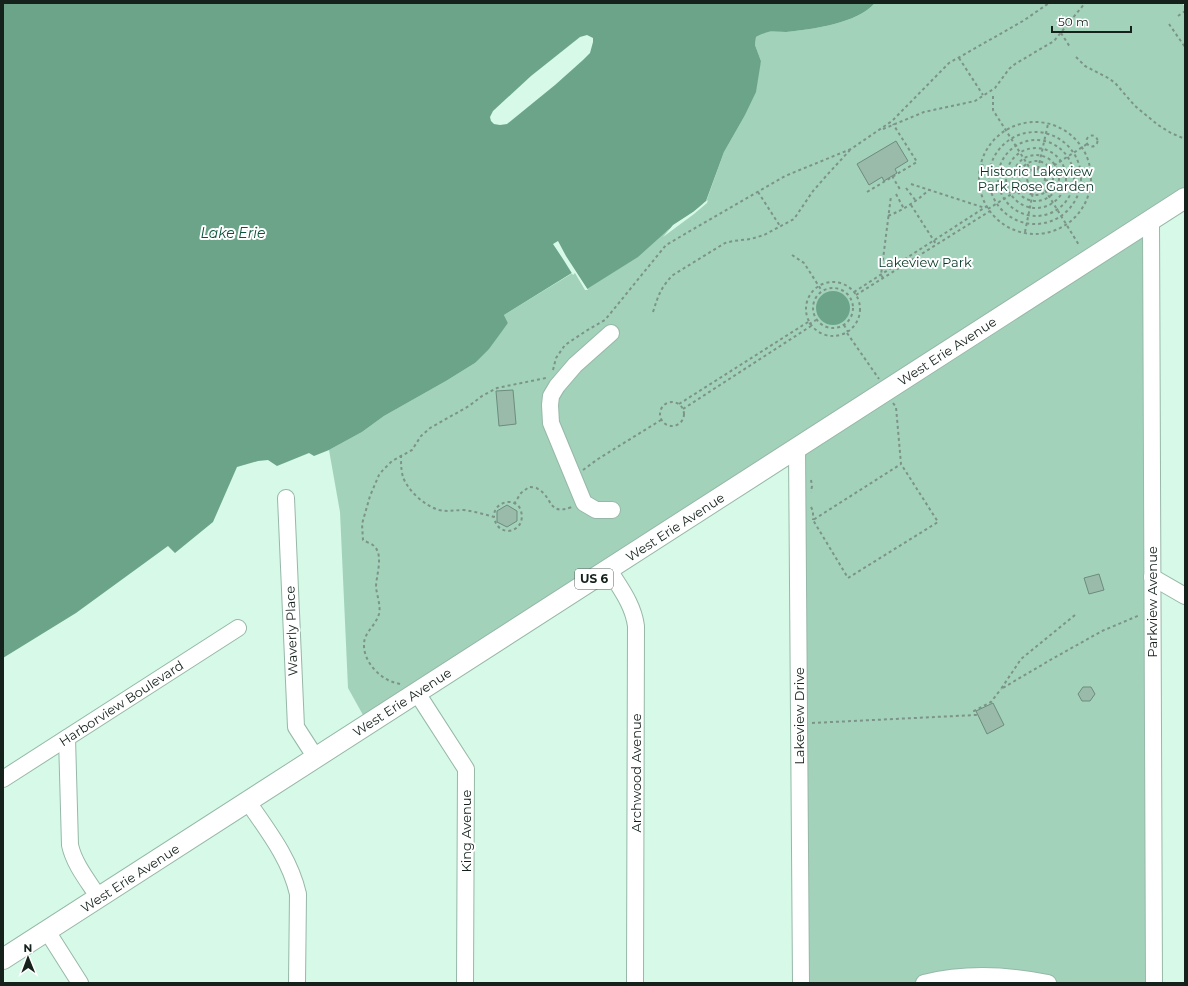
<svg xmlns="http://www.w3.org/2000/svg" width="1188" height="986" font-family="Montserrat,sans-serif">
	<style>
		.green { fill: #a2d2ba }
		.water { fill: #6ca48a }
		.pier { fill: #d7f9e8 }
		.building { fill: #9abbaa; stroke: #6c8c7c }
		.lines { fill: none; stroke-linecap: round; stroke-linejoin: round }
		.minor-casing { stroke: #97b8a8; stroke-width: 18 }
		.major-casing { stroke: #97b8a8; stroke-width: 22 }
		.path { stroke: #7c9488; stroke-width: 2; stroke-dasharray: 3 3; stroke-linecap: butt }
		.minor { stroke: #fff; stroke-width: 16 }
		.major { stroke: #fff; stroke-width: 20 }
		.labels { text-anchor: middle; stroke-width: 4; stroke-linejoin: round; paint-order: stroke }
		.shield { fill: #fff; stroke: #5b6460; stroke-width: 1 }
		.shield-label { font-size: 12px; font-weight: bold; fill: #15221c }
		.park-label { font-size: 13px; fill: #033624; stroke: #fff }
		.street-label { font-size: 13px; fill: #15221c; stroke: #fff }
		.water-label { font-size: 14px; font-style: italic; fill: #09543b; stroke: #fff }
	</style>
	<rect width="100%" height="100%" fill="#d7f9e8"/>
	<!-- green -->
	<path class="green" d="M875 3H1182L1185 7V198L1151 220 1154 983H801L797 449 368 724 348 688 340 512 329 450 362 432 384 416 446 381 475 363 508 323 504 315 576 271 587 288 668 230 706 202 724 152 744 117 761 61 755 45 756 37C760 35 764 33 767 32 773 31 780 32 786 32 813 29 856 24 875 3Z"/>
	<!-- water -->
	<g class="water">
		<path d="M3 3H875C856 24 813 29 786 32 780 32 773 31 768 32 764 33 760 35 756 37L755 45 761 61 756 92 744 117 724 152 706 201 688 217 668 230 638 257 587 289 575 271 504 315 508 323 489 349 475 363 446 381 384 416 362 432 329 450 314 456 309 453 277 466 268 460 258 461 237 467 213 522 175 553 168 546 76 613 3 658Z"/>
		<circle cx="833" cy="308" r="17"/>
	</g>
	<!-- pier -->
	<g class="pier">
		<path d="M587 35 593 38V42L590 53 583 60 555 85 507 124 500 125 494 124 491 121 490 117 493 111 531 76 580 37Z"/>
		<path d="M708 200 707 203 694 214 663 237 673 225 693 212Z"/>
		<path d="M558 241 566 256 588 290H585L575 273 573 275 563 259 553 244Z"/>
	</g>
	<!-- building -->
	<g class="building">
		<path d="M896 141 908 161 895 169 897 173 892 176 884 181 882 177 869 185 857 164Z"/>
		<path d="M513 390 516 424 499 426 496 391Z"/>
		<path d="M507 505 517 511V521L507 527 497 522V511Z"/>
		<path d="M1099 574 1104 590 1089 594 1084 578Z"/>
		<path d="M1083 687H1091L1095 694 1090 701H1082L1078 694Z"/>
		<path d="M993 703 1004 725 987 734 976 711Z"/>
	</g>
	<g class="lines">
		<!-- minor casing -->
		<g class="minor-casing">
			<g id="minor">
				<path d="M1151 220 1154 983"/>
				<path d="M611 333 575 365 557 386 551 396 550 405 551 423 584 503 596 510H612"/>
				<path d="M797 448 801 983"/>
				<path d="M286 498 296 727 316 758"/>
				<path d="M609 570C620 588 633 604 636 626L635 983"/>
				<path d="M1152 577 1185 596"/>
				<path d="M417 693 466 769 465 983"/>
				<path d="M67 738 70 845C74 864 88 881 99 898"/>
				<path d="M3 779 238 628"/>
				<path d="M248 802C268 831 290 859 298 894L297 983"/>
				<path d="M47 931 80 983"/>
				<path d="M924 983C964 973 1008 975 1048 983"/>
			</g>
		</g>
		<!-- major casing -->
		<g class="major-casing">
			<path id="major" d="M3 959 1185 198"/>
		</g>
		<!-- path -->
		<g class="path">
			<path d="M1178 16 1185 11"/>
			<path d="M1169 24 1185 47"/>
			<path d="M1061 33 1070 47"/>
			<path d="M1076 57 1085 66 1110 79 1116 84 1135 106 1158 125 1171 133 1185 139"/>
			<path d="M959 58 983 95"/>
			<path d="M993 96V110L1031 170"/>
			<circle cx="1035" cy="178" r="56"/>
			<path d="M883 129 924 112 975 101 995 88 1009 69 1015 64 1054 41 1085 3"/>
			<circle cx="1035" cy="178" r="46"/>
			<circle cx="1092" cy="141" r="5.5"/>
			<circle cx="1036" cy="178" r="38"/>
			<circle cx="1036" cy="178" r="30"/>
			<circle cx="1036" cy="178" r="23"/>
			<circle cx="1036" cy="178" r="17"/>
			<path d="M981 165 1027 176"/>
			<circle cx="1036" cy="178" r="9"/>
			<path d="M1038 169 1048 124"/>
			<path d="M1044 172 1087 144"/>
			<path d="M892 176 901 191"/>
			<path d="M1045 180 1090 190"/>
			<path d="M911 184 985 208"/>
			<path d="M1042 185 1079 245"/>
			<path d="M906 188 916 201"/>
			<path d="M758 192 780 226"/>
			<path d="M867 192 917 162 893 124"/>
			<path d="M896 194 904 209"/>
			<path d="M911 205 936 244"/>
			<path d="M988 209 1029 183"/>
			<path d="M888 216C905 209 915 202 929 190"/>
			<path d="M1025 232 1034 187"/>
			<path d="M792 255 804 263 822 291"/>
			<path d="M883 278 881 275 891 196"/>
			<circle cx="833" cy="309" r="27"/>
			<circle cx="833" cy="308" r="20"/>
			<path d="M854 292 987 206"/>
			<path d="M856 295 990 211"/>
			<path d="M653 312C658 296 661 287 673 275L725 243 733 241 751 239 764 235 794 219 813 191 827 175 850 150"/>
			<path d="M809 324 816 320"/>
			<path d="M844 325 848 332"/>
			<path d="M847 333 879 379"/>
			<path d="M553 370 556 358 565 345 586 331 605 320 666 245 785 176 851 149 892 121 949 63 1023 21 1049 3"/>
			<circle cx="672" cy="414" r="12"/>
			<path d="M893 403 896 407 901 464 938 522 848 578 813 520 901 464"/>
			<path d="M679 404 808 322"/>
			<path d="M683 409 811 326"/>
			<path d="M401 455C401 463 401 470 403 477 408 491 425 506 439 510 448 512 455 510 464 510 473 511 482 514 491 516L494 517C498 540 527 532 521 511 517 496 493 501 494 517"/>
			<path d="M583 470 598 459 661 420"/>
			<path d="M811 480 812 486 811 492"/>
			<path d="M514 504 521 493 529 487C532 487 536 487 538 489 554 498 547 516 572 507"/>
			<path d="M811 507 813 511V520"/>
			<path d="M1075 615 1021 659 1001 689 1052 659 1102 631 1140 615"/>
			<path d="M400 684C396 683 392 682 388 680 374 673 360 655 365 638 368 630 376 624 379 614 381 606 377 596 376 587 376 576 384 555 374 546 371 543 366 542 363 540L362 524 370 496 379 475 383 470 392 461 412 450 421 436 430 428 469 406 482 396 497 388 546 378"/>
			<path d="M812 723 976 715 974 711 991 702 1001 689"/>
		</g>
		<!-- minor -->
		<use href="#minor" class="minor"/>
		<!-- major -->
		<use href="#major" class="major"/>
	</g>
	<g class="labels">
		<!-- shield labels -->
		<rect class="shield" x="575" y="569" width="38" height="20" rx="3"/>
		<g class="shield-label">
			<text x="594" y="583">US 6</text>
		</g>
		<!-- park labels -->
		<g class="park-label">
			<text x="1036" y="176">Historic Lakeview<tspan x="1036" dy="15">Park Rose Garden</tspan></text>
			<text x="925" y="267">Lakeview Park</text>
		</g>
		<!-- street labels -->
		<g class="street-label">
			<text transform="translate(947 351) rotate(-33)" y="5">West Erie Avenue</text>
			<text transform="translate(675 527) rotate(-33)" y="5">West Erie Avenue</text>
			<text transform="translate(1152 602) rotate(-90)" y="5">Parkview Avenue</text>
			<text transform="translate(291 631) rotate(-92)" y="5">Waverly Place</text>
			<text transform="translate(402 702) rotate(-33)" y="5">West Erie Avenue</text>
			<text transform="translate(121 703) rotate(-33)" y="5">Harborview Boulevard</text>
			<text transform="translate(799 716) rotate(-90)" y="5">Lakeview Drive</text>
			<text transform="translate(636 773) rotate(-90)" y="5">Archwood Avenue</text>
			<text transform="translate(466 831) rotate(-90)" y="5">King Avenue</text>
			<text transform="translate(130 878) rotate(-33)" y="5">West Erie Avenue</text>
		</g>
		<!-- water labels -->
		<g class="water-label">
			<text x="233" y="238">Lake Erie</text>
		</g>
	</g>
	<!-- border -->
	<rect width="1188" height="986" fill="none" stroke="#15221c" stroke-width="8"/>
	<!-- north arrow -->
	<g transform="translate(28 958) rotate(359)" stroke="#ffffff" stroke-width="3" paint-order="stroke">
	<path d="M0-3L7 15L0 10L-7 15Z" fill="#15221c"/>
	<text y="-6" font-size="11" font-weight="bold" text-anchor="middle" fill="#15221c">N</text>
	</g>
	<!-- scale -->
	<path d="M1052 26v6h79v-6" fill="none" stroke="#15221c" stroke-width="2"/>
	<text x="1058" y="26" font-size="12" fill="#15221c" stroke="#ffffff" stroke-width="3" paint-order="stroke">50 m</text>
</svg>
